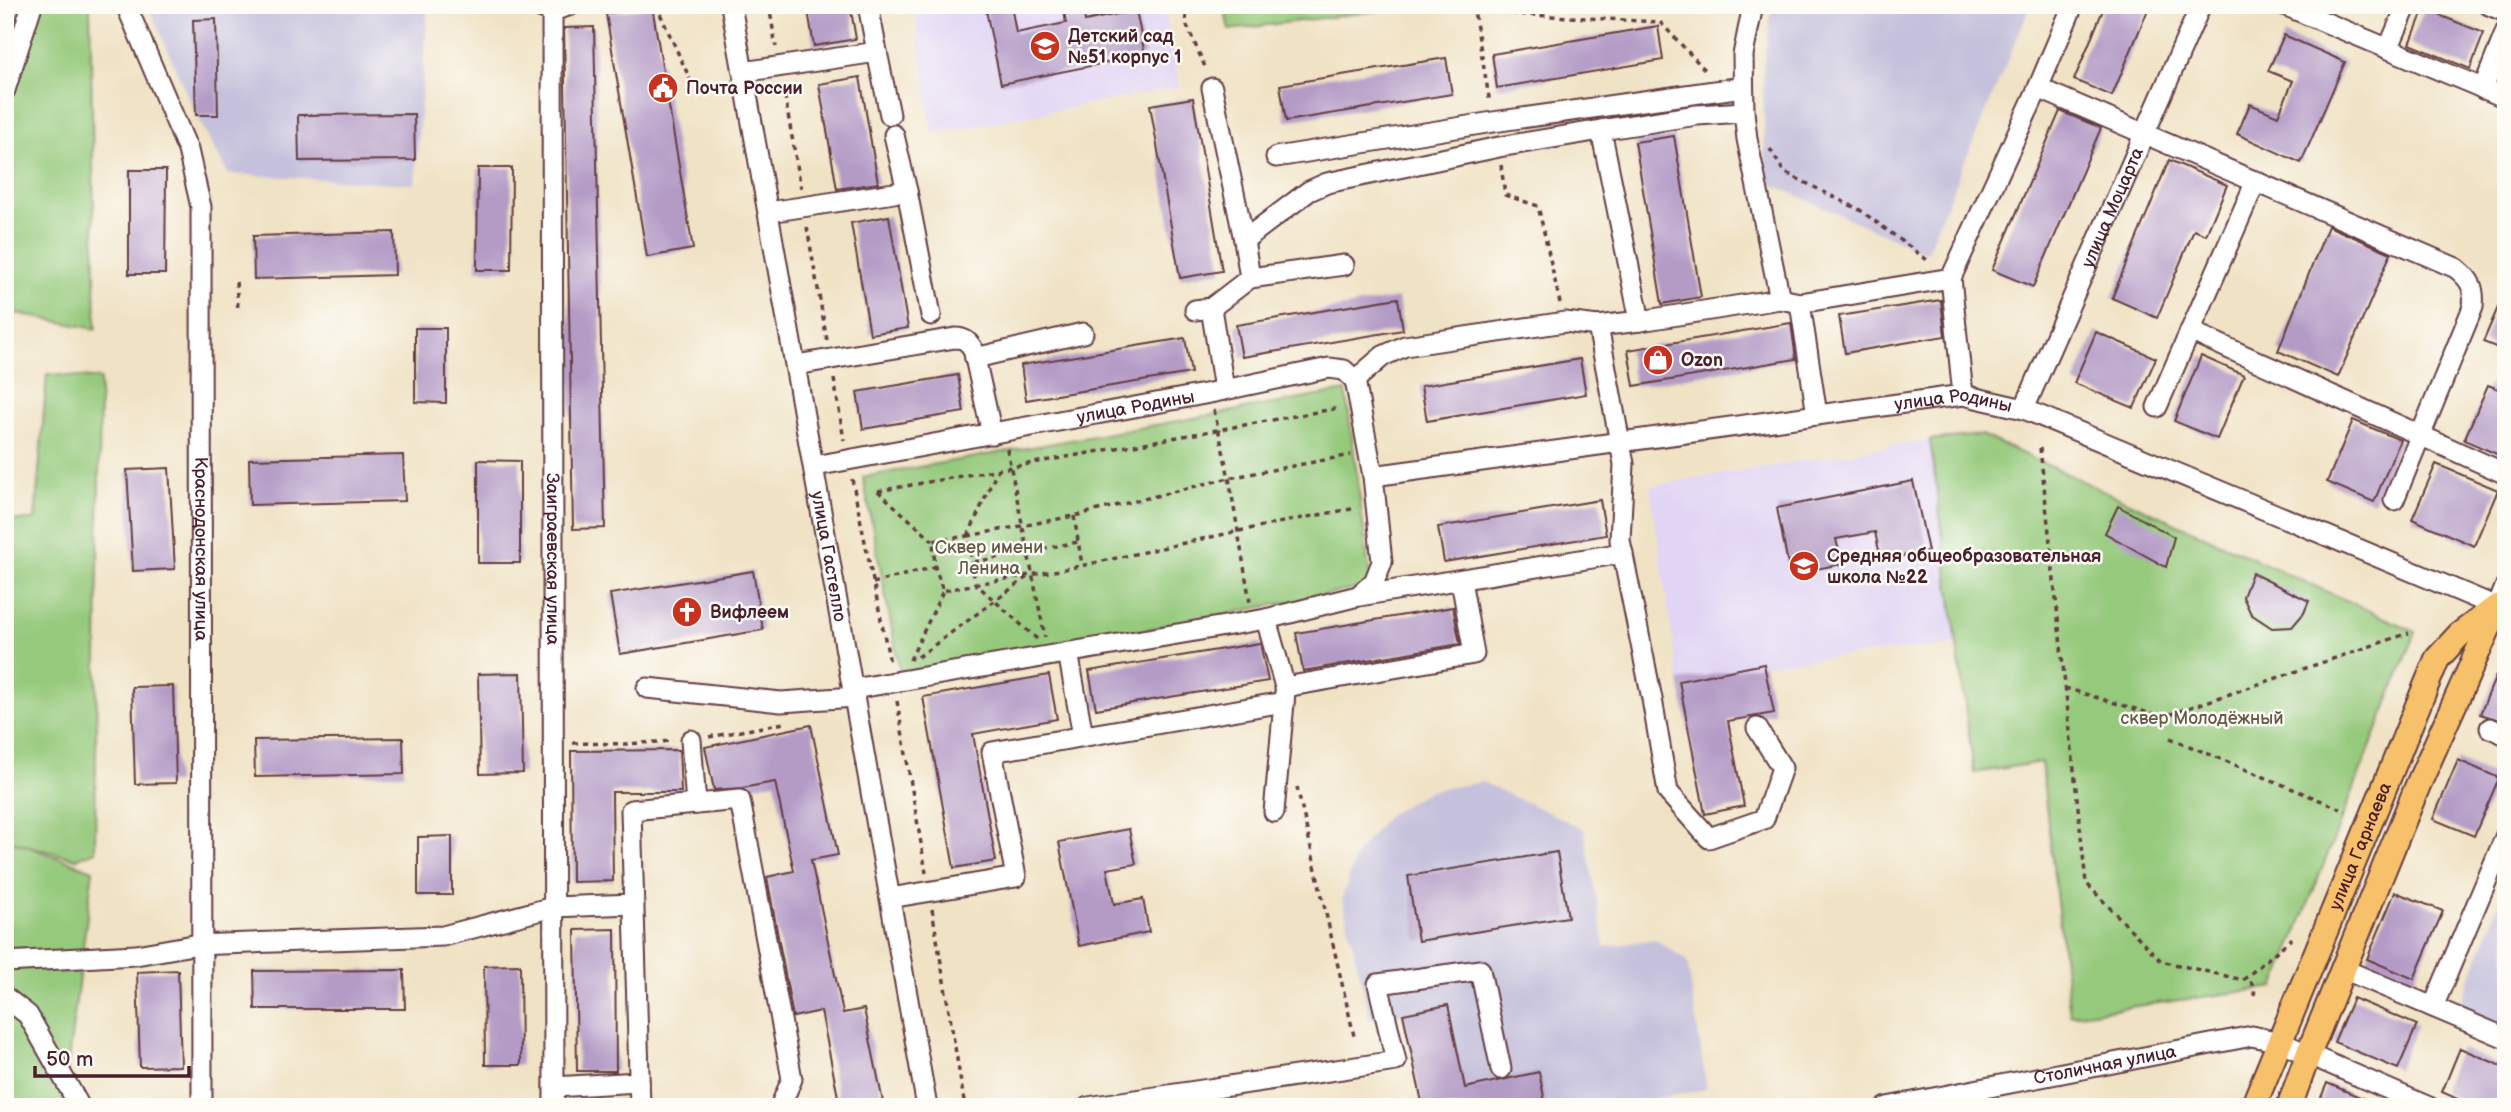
<svg xmlns="http://www.w3.org/2000/svg" width="2511" height="1112" font-family="'Balsamiq Sans',sans-serif">
	<style>
		.built { fill: #e1d4f4 }
		.industrial { fill: #c5c0db }
		.green { fill: #95c97b; stroke: #707453; stroke-width: 2 }
		.building { fill: #b49bc6 }
		.lines { fill: none; stroke-linecap: round; stroke-linejoin: round }
		.minor-casing { stroke: #633c42; stroke-width: 23 }
		.major-casing { stroke: #633c42; stroke-width: 28 }
		.path { stroke: #633c42; stroke-width: 3.5; stroke-dasharray: 5 5; stroke-linecap: butt }
		.minor { stroke: #fff; stroke-width: 19 }
		.major { stroke: #f7c06b; stroke-width: 24 }
		.labels { text-anchor: middle; stroke-width: 5; stroke-linejoin: round; paint-order: stroke }
		.poi-label { font-size: 18px; font-weight: bold; fill: #4a1f2b; stroke: #fdfcf7; text-anchor: start }
		.street-label { font-size: 18px; fill: #4a1f2b; stroke: #fdfcf7 }
		.park-label { font-size: 18px; fill: #645a47; stroke: #fdfcf7 }
	</style>
	<rect width="100%" height="100%" fill="#fdfcf7"/>
	<filter id="ink" filterUnits="userSpaceOnUse"><feTurbulence type="fractalNoise" baseFrequency=".0143" numOctaves="2"/><feDisplacementMap in="SourceGraphic" scale="14" xChannelSelector="R" yChannelSelector="G"/><feConvolveMatrix kernelMatrix="1 2 1 2 8 2 1 2 1" color-interpolation-filters="sRGB"/></filter>
	<filter id="wash" filterUnits="userSpaceOnUse"><feTurbulence type="fractalNoise" baseFrequency=".00686" numOctaves="4" result="noise"/><feDisplacementMap in="SourceGraphic" scale="28" xChannelSelector="R" yChannelSelector="G"/><feGaussianBlur stdDeviation="1.57" result="paint"/><feColorMatrix in="noise" values="0 0 0 0 0 0 0 0 0 0 0 0 0 0 0 0 0 1.4 0 .05"/><feComposite in="paint" operator="in"/></filter>
	<g filter="url(#wash)">
		<rect width="100%" height="100%" fill="#f0e2c4"/>
		<!-- built -->
		<g class="built">
			<path d="M914 5H1164L1179 87 932 134Z"/>
			<path d="M1930 440 1957 645 1764 664 1679 681 1650 486Z"/>
		</g>
		<!-- industrial -->
		<g class="industrial">
			<path d="M148 5H428L415 184 228 174 196 115Z"/>
			<path d="M1772 5H2031L1926 253 1765 181 1763 68Z"/>
			<path d="M1482 782 1584 829 1605 947 1655 939 1687 961 1707 1089 1614 1107H1423L1403 1014 1370 1020 1342 898 1357 853 1388 815 1428 791Z"/>
			<path d="M2506 886V1026L2459 1008Z"/>
		</g>
		<!-- green -->
		<g class="green">
			<path d="M5 5H90L96 329 5 311Z"/>
			<path d="M1224 5H1422L1229 30Z"/>
			<path d="M47 374 100 379 95 851 76 859 12 841 93 870 62 1107H5V520H35Z"/>
			<path d="M1346 391 1371 586 901 677 863 477Z"/>
			<path d="M1981 435 2416 632 2275 987 2070 1015 2041 762 1974 773 1930 440Z"/>
		</g>
		<g id="blocks">
			<!-- building -->
			<g class="building">
				<path d="M807 5H850L856 39 814 46Z"/>
				<path d="M985 5H1011L1016 33 1066 23 1063 5H1082L1085 21 1136 10 1145 55 1001 84Z"/>
				<path d="M2105 5H2150L2112 96 2074 80Z"/>
				<path d="M652 6 693 249 647 257 606 14Z"/>
				<path d="M2424 9 2484 33 2470 69 2410 44Z"/>
				<path d="M216 19 218 115H196L193 20Z"/>
				<path d="M1658 26 1663 60 1497 88 1492 54Z"/>
				<path d="M594 27 605 528 573 529 564 28Z"/>
				<path d="M2284 35 2345 62 2301 163 2237 134 2250 104 2278 116 2293 81 2268 71Z"/>
				<path d="M1446 58 1452 94 1286 121 1280 85Z"/>
				<path d="M860 77 878 183 837 189 819 84Z"/>
				<path d="M1193 98 1222 271 1180 278 1150 105Z"/>
				<path d="M2060 111 2101 128 2033 287 1992 270Z"/>
				<path d="M414 114 415 160 299 161 298 115Z"/>
				<path d="M1674 136 1701 297 1662 304 1635 142Z"/>
				<path d="M2169 160 2227 185 2206 235 2194 230 2157 318 2112 298Z"/>
				<path d="M478 168H512L511 270H477Z"/>
				<path d="M129 170H166L165 274H129Z"/>
				<path d="M889 216 908 328 870 334 851 223Z"/>
				<path d="M2328 226 2391 253 2338 377 2278 351Z"/>
				<path d="M394 232 395 275 254 279 253 236Z"/>
				<path d="M2506 289V351L2483 342Z"/>
				<path d="M1398 298 1403 330 1242 357 1236 325Z"/>
				<path d="M1941 300 1945 336 1845 353 1839 316Z"/>
				<path d="M1791 323 1796 359 1634 386 1628 350Z"/>
				<path d="M415 328H446V403L415 402Z"/>
				<path d="M2096 332 2156 358 2134 408 2074 383Z"/>
				<path d="M1185 338 1191 373 1026 400 1021 365Z"/>
				<path d="M2201 356 2244 375 2217 439 2174 421Z"/>
				<path d="M1580 359 1586 394 1427 421 1421 386Z"/>
				<path d="M958 375 964 412 863 429 857 392Z"/>
				<path d="M2488 385 2506 392V458L2464 440Z"/>
				<path d="M2353 420 2400 440 2374 502 2327 482Z"/>
				<path d="M403 455 405 501 250 505 249 459Z"/>
				<path d="M478 460 520 461V563H478Z"/>
				<path d="M2436 464 2498 490 2474 546 2412 519Z"/>
				<path d="M169 468 175 569 133 571 127 470Z"/>
				<path d="M1913 481 1928 551 1881 560 1875 532 1836 539 1842 564 1790 574 1777 508Z"/>
				<path d="M1600 500 1606 535 1444 562 1438 527Z"/>
				<path d="M2118 506 2174 537 2166 567 2105 533Z"/>
				<path d="M753 571 763 630 620 654 610 594Z"/>
				<path d="M2252 573 2309 601 2304 613 2292 627 2272 628 2251 614 2243 597Z"/>
				<path d="M1453 607 1460 644 1303 671 1296 633Z"/>
				<path d="M1260 643 1268 681 1096 709 1089 671Z"/>
				<path d="M2506 652V722L2480 714Z"/>
				<path d="M1764 664 1774 713 1728 721 1744 806 1705 814 1679 681Z"/>
				<path d="M521 673 523 773 480 774 478 674Z"/>
				<path d="M1049 675 1057 719 973 734 996 861 954 868 923 697Z"/>
				<path d="M173 686 176 783 135 784 132 687Z"/>
				<path d="M811 725 838 855 811 860 843 1013 864 1009 884 1107H840L821 1011 793 1017 767 877 794 871 775 782 742 788 714 790 705 747Z"/>
				<path d="M403 738 404 774 255 777 254 740Z"/>
				<path d="M679 750 681 792H612L613 881 572 882 571 751Z"/>
				<path d="M2458 760 2499 778 2474 836 2433 819Z"/>
				<path d="M1129 829 1136 864 1107 869 1114 904 1143 899 1149 932 1079 946 1059 842Z"/>
				<path d="M452 836V895H418V837Z"/>
				<path d="M1557 852 1568 917 1418 941 1408 876Z"/>
				<path d="M2395 892 2443 911 2414 979 2367 959Z"/>
				<path d="M615 929 616 1071H577L575 930Z"/>
				<path d="M520 965 521 1065H485L484 966Z"/>
				<path d="M178 970 181 1066 140 1067 137 972Z"/>
				<path d="M404 970 405 1009H255L254 971Z"/>
				<path d="M2353 998 2417 1025 2398 1069 2334 1042Z"/>
				<path d="M1448 1005 1465 1088 1539 1072 1546 1107H1423L1403 1014Z"/>
				<path d="M2460 1048 2506 1068V1107H2475L2442 1092Z"/>
				<path d="M2327 1083 2383 1107H2317Z"/>
			</g>
		</g>
	</g>
	<g filter="url(#ink)">
		<use href="#blocks" fill-opacity="0" stroke="#633c42" stroke-width="2"/>
		<g class="lines">
			<!-- minor casing -->
			<g class="minor-casing">
				<g id="minor">
					<path id="s1" d="M126 5 188 150 201 207 202 1107"/>
					<path d="M534 5 552 11 571 5"/>
					<path id="s2" d="M731 5 927 1107"/>
					<path d="M1753 5 1743 55 1744 112 1747 139 1780 299 1800 303 1817 415"/>
					<path d="M2284 5 2506 98"/>
					<path d="M2489 5 2506 12"/>
					<path id="s3" d="M552 11 554 1107"/>
					<path d="M2388 49 2407 5"/>
					<path d="M877 52 890 115"/>
					<path d="M743 72 877 52 868 5"/>
					<path d="M1212 88 1244 240 1250 278"/>
					<path d="M2038 88 2456 268C2471 280 2475 288 2473 307L2394 500"/>
					<path d="M2483 89 2506 31"/>
					<path d="M5 90 32 5"/>
					<path d="M1601 130 1697 115 1744 112"/>
					<path d="M1276 157 1493 122 1743 87"/>
					<path d="M907 191 931 315"/>
					<path d="M769 212 907 191 894 135"/>
					<path d="M1244 240 1309 191 1327 183 1499 147 1601 130 1640 321 1598 326 1565 322 1405 346 1383 356 1355 380"/>
					<path d="M1951 278 2038 88 2073 5"/>
					<path d="M1800 303 1951 278 1963 395"/>
					<path d="M1211 308 1224 389"/>
					<path d="M1195 310 1211 308 1250 278 1344 265"/>
					<path d="M1640 321 1780 299"/>
					<path d="M1598 326 1624 464 1620 540 1652 699 1668 792 1709 838 1764 819 1782 768 1757 728"/>
					<path d="M2190 331 2506 474"/>
					<path d="M975 358 1083 333"/>
					<path d="M796 365 955 338C964 338 968 341 973 349L992 434"/>
					<path d="M2157 407 2256 181"/>
					<path id="s4" d="M2024 409 2201 5"/>
					<path id="s5" d="M815 466 1210 393 1329 368 1344 370 1355 380 1373 476 1382 562 1374 582 1358 596 1266 619 853 689"/>
					<path id="s6" d="M1373 476 1963 395 2024 409 2497 607 2506 585"/>
					<path d="M1359 596 1623 553"/>
					<path d="M1266 619 1285 687 1474 654 1461 580"/>
					<path d="M1068 652 1083 736"/>
					<path d="M647 688 781 702 855 697"/>
					<path d="M2490 728 2506 735"/>
					<path d="M691 740 696 804"/>
					<path d="M1274 812 1285 692"/>
					<path d="M890 898 1016 877 992 752 1284 702"/>
					<path d="M5 962 136 955 193 945 443 936 553 907 634 904"/>
					<path d="M2343 969 2506 1038"/>
					<path d="M5 997 28 1015 80 1107"/>
					<path d="M2433 1007 2506 835"/>
					<path d="M554 1087 639 1082"/>
					<path d="M640 1107 631 810 740 800 792 1079 780 1107"/>
					<path d="M1088 1107 1396 1061 1378 984 1480 970 1501 1069"/>
					<path id="s7" d="M1887 1107 2252 1036 2280 1042 2429 1107"/>
				</g>
			</g>
			<!-- major casing -->
			<g class="major-casing">
				<g id="major">
					<path id="s8" d="M2253 1107 2437 659 2459 635 2497 607"/>
					<path d="M2289 1107 2308 1055 2418 785 2496 611"/>
				</g>
			</g>
			<!-- path -->
			<g class="path">
				<path d="M656 5 690 79"/>
				<path d="M769 5 776 47"/>
				<path d="M1185 5 1187 26 1206 69"/>
				<path d="M1473 5 1490 103"/>
				<path d="M1504 5 1514 14 1660 22 1708 73"/>
				<path d="M783 86 801 188"/>
				<path d="M1770 149 1784 172 1860 210 1930 262"/>
				<path d="M1501 165 1505 195 1538 206 1560 303"/>
				<path d="M807 227 827 340"/>
				<path d="M236 282 238 309"/>
				<path d="M834 379 844 440"/>
				<path d="M1214 410 1229 478 1250 602"/>
				<path d="M2040 448 2086 883 2161 961 2243 980 2292 938"/>
				<path d="M1007 449 1045 637"/>
				<path d="M852 479 890 663"/>
				<path d="M878 491 1339 408"/>
				<path d="M878 491 933 541"/>
				<path d="M1074 516 1082 565"/>
				<path d="M968 536 1074 516 1229 478 1351 455"/>
				<path d="M968 536 998 469"/>
				<path d="M974 562 1078 542"/>
				<path d="M873 583 935 567"/>
				<path d="M1037 639 975 583 968 536 933 541 935 567 943 591C990 580 1038 575 1085 565 1176 545 1265 524 1357 508"/>
				<path d="M918 657 1030 575"/>
				<path d="M910 660 943 591"/>
				<path d="M2065 688 2162 717 2409 633"/>
				<path d="M897 701 926 873"/>
				<path d="M709 737 784 723"/>
				<path d="M2170 738 2346 811"/>
				<path d="M573 743 625 744 673 741"/>
				<path d="M1297 787 1354 1036"/>
				<path d="M932 909 965 1107"/>
				<path d="M2251 981 2256 997"/>
			</g>
			<!-- minor -->
			<use href="#minor" class="minor"/>
			<!-- major -->
			<use href="#major" class="major"/>
		</g>
	</g>
	<!-- icons -->
	<defs>
		<g id="school-disc" transform="scale(1.575)"><circle r="9.5" fill="#c8321e" stroke="#fdfcf7"/><path d="M0-5L7-2L0 1L-7-2ZM-4 1L0 2.5L4 1V4Q0 6-4 4Z" fill="#fff"/></g>
		<g id="civic-disc" transform="scale(1.575)"><circle r="9.5" fill="#c8321e" stroke="#fdfcf7"/><path d="M-.6-6.5H3V-4.5H.6V-3L4-1V1h2V6H-6V1h2V-1L-.6-3ZM-1.2 2.5V6h2.4V2.5Z" fill="#fff"/></g>
		<g id="shop-disc" transform="scale(1.575)"><circle r="9.5" fill="#c8321e" stroke="#fdfcf7"/><path d="M-5-2.5h2.3a2.7 3.5 0 0 1 5.4 0H5L5.5 6h-11ZM-1.5-2.5h3a1.5 2.3 0 0 0-3 0Z" fill="#fff"/></g>
		<g id="church-disc" transform="scale(1.575)"><circle r="9.5" fill="#c8321e" stroke="#fdfcf7"/><path d="M-1.2-6h2.4v3.5h3.3v2.4h-3.3V6h-2.4V-.1h-3.3v-2.4h3.3Z" fill="#fff"/></g>
	</defs>
	<g fill-rule="evenodd">
		<use href="#school-disc" x="1045" y="46"/>
		<use href="#civic-disc" x="663" y="88"/>
		<use href="#shop-disc" x="1658" y="360"/>
		<use href="#school-disc" x="1804" y="566"/>
		<use href="#church-disc" x="687" y="612"/>
	</g>
	<g class="labels">
		<!-- poi labels -->
		<g class="poi-label">
			<text x="1068" y="42">Детский сад<tspan x="1068" dy="21">№51 корпус 1</tspan></text>
			<text x="686" y="94">Почта России</text>
			<text x="1681" y="366">Ozon</text>
			<text x="1827" y="562">Средняя общеобразовательная<tspan x="1827" dy="21">школа №22</tspan></text>
			<text x="710" y="618">Вифлеем</text>
		</g>
		<!-- street labels -->
		<g class="street-label">
			<text dy="6" stroke="none"><textPath href="#s4" startOffset="220">улица Моцарта</textPath></text>
			<text dy="6" stroke="none"><textPath href="#s5" startOffset="326">улица Родины</textPath></text>
			<text dy="6" stroke="none"><textPath href="#s6" startOffset="586">улица Родины</textPath></text>
			<text dy="6" stroke="none"><textPath href="#s1" startOffset="558">Краснодонская улица</textPath></text>
			<text dy="6" stroke="none"><textPath href="#s2" startOffset="560">улица Гастелло</textPath></text>
			<text dy="6" stroke="none"><textPath href="#s3" startOffset="548">Заиграевская улица</textPath></text>
			<text dy="6" stroke="none"><textPath href="#s8" startOffset="282">улица Гарнаева</textPath></text>
			<text dy="6" stroke="none"><textPath href="#s7" startOffset="222">Столичная улица</textPath></text>
		</g>
		<!-- park labels -->
		<g class="park-label">
			<text x="989" y="553">Сквер имени<tspan x="989" dy="21">Ленина</tspan></text>
			<text x="2202" y="724">сквер Молодёжный</text>
		</g>
	</g>
	<!-- margin -->
	<rect width="2511" height="1112" fill="none" stroke="#fdfcf7" stroke-width="28"/>
	<!-- scale -->
	<path d="M35 1066v10h154v-10" fill="none" stroke="#4a1f2b" stroke-width="3.5"/>
	<text x="46" y="1066" font-size="21" fill="#4a1f2b" stroke="#fdfcf7" stroke-width="5" paint-order="stroke">50 m</text>
</svg>
